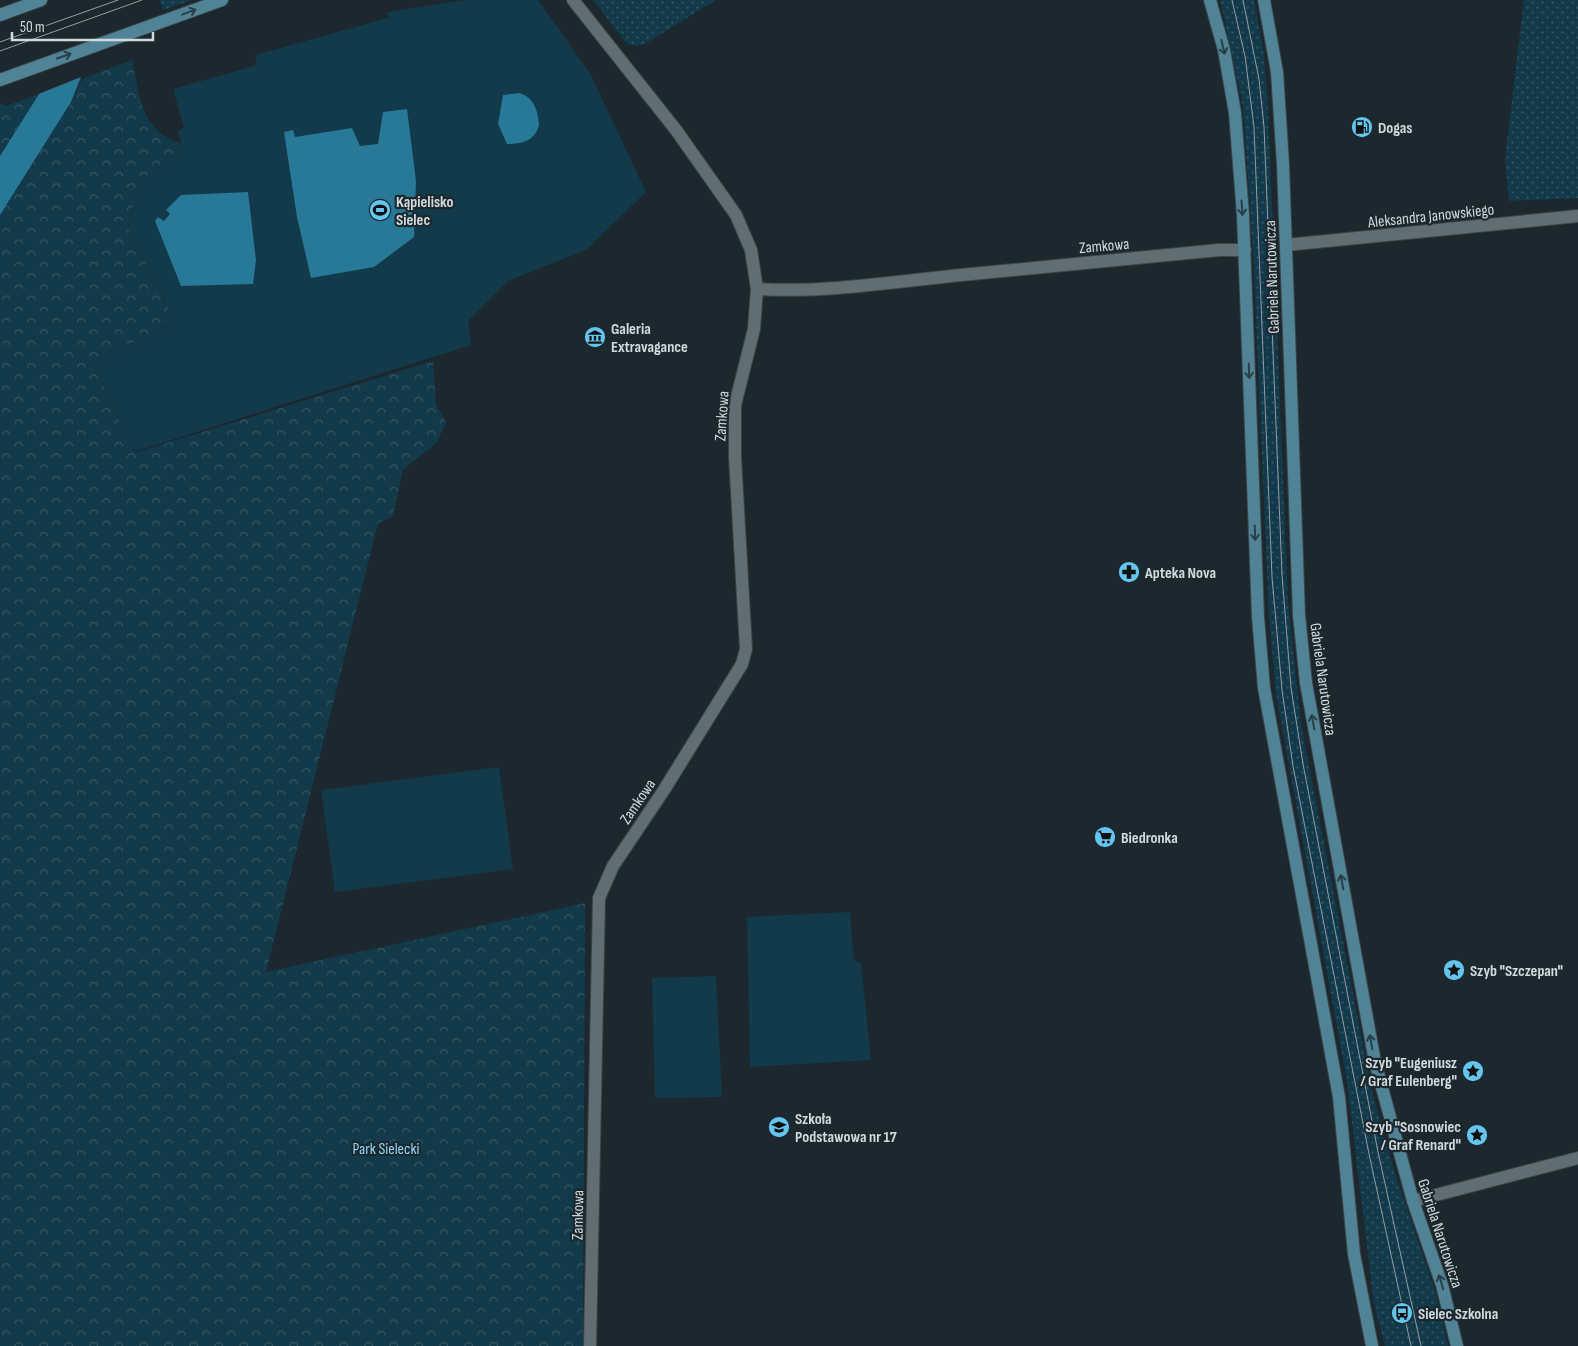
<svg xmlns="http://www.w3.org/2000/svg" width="1578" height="1346" font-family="'Sofia Sans Condensed',sans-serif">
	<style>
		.grass { fill: url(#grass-dots) }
		.park { fill: url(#park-crowns) }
		.garden { fill: #123a4b }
		.water { fill: #287897 }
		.pier { fill: #1c282e }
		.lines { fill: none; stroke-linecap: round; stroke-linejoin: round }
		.street-casing { stroke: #3b4549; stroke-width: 14 }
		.secondary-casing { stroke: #3b4549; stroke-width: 14 }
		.street { stroke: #606e74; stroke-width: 12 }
		.secondary { stroke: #508396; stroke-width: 12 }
		.tram { stroke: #949ea2; stroke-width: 1 }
		.oneway { stroke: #293f48 }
		.labels { text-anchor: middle; stroke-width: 4.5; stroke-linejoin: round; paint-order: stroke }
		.poi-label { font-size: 16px; font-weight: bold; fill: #d1d9dc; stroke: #1c282e; text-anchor: start }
		.street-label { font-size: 16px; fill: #d1d9dc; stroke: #1c282e }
		.park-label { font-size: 16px; fill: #8fd7f8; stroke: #1c282e }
	</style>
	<defs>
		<pattern id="grass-dots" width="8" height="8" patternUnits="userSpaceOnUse" patternTransform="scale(1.25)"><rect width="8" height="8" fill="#123a4b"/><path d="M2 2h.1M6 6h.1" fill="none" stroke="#335664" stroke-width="1.8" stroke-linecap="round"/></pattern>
		<pattern id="park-crowns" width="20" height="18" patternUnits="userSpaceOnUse" patternTransform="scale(1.25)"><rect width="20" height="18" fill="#123a4b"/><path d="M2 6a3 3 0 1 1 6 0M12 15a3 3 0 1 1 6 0" fill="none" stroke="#335664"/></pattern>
	</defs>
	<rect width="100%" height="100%" fill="#1c282e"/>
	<!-- grass -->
	<g class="grass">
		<path d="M160 0H192L163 10Z"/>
		<path d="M593 0H716L643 45H628Z"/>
		<path d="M1220 0H1254L1264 55 1268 109 1288 601 1301 724 1372 1092 1394 1170 1436 1294 1448 1346H1385L1374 1304 1347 1081 1276 694 1269 617 1253 250 1243 106Z"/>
		<path d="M1524 0H1578V198L1509 201 1505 159Z"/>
	</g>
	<!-- park -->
	<g class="park">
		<path d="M132 60C140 97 140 131 182 144L183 148 139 182 128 228 175 321 93 362 131 447 137 452 433 361 436 405 446 422 437 442 403 470 393 516 378 523 266 972 585 903 583 1346H0V215L71 102 82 79Z"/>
		<path d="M39 94 0 156V103L6 106Z"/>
	</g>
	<!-- garden -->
	<g class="garden">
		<path d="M465 0H538L590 73 646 192 586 250 508 281 468 321 471 345 137 451 131 447 93 362 175 321 128 228 139 182 183 148 178 131 184 128 173 89 257 65 255 55 388 18 387 12Z"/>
		<path d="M499 767 513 869 335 892 321 790Z"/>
		<path d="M850 912 854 960 861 963 871 1060 750 1067 747 917Z"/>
		<path d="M716 976 722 1097 655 1098 652 978Z"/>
	</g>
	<!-- water -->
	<g class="water">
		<path d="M108 10 71 102 0 215V156L39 94 73 20Z"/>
		<path d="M519 93C534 97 538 111 539 125 535 141 522 144 507 144L498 124 503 95Z"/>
		<path d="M407 109 416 181 414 237 374 267 311 278 297 217 284 132 293 130 295 137 352 128 360 146 378 144 383 112Z"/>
		<path d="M248 192 256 260 253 284 181 286 155 221 158 217 164 221 170 214 166 210 181 195Z"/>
	</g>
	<!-- pier -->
	<path class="pier" d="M76 0H114L86 75 36 95 70 19Z"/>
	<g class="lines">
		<!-- street casing -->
		<g class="street-casing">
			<g id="street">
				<path d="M573 0 676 130 736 215 751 250 757 289 754 329 735 405V457L746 649 742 664 664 790 613 866 599 898 590 1346"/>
				<path d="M1286 245 1578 216"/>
				<path d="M757 289C826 293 893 282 961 275 1047 266 1133 259 1219 250H1245"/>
				<path d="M1413 1201 1578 1158"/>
			</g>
		</g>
		<!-- secondary casing -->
		<g class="secondary-casing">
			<g id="secondary">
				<path d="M1210 0 1224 50 1235 113 1243 215 1258 617 1264 688 1339 1097 1354 1254 1372 1346"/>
				<path d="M1264 0 1277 72 1283 164 1299 615 1306 683 1375 1062 1413 1201 1442 1285 1457 1346"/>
				<path d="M0 15 41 0"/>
				<path d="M0 80 222 0"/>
			</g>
		</g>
		<!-- street -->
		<use href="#street" class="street"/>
		<!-- secondary -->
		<use href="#secondary" class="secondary"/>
		<!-- tram -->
		<g class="tram">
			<path d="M1232 0 1245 56 1254 127 1272 577 1282 690 1293 766 1369 1154 1411 1346"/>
			<path d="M1243 0 1259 79 1264 127 1282 575 1291 688 1303 764 1378 1152 1421 1346"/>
			<path d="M0 42 118 0"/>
			<path d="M0 51 142 0"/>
		</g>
	</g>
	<!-- one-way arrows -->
	<defs><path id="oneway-shaft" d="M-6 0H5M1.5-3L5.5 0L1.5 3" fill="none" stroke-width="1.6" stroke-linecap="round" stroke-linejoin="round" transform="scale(1.25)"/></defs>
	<g class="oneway">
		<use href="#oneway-shaft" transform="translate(189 12) rotate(-20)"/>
		<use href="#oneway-shaft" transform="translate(1223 47) rotate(77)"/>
		<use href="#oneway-shaft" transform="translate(64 56) rotate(-19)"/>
		<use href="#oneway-shaft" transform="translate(1242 208) rotate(86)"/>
		<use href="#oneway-shaft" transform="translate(1249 371) rotate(88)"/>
		<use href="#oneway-shaft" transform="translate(1255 533) rotate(88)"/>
		<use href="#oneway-shaft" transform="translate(1313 722) rotate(-100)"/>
		<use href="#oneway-shaft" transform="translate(1342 882) rotate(-100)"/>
		<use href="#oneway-shaft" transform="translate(1371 1042) rotate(-100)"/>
		<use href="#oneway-shaft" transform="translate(1441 1282) rotate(-107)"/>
	</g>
	<!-- icons -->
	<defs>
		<g id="fuel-disc" transform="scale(1.125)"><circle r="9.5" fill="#64c5ee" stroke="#1c282e"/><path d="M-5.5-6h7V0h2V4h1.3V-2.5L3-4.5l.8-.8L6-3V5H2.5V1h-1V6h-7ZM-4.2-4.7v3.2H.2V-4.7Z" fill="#111"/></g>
		<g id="stadium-disc" transform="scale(1.125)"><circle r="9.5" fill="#64c5ee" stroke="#1c282e"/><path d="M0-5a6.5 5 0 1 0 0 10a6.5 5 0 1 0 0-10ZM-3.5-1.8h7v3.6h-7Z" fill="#111"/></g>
		<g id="museum-disc" transform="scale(1.125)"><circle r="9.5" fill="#64c5ee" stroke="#1c282e"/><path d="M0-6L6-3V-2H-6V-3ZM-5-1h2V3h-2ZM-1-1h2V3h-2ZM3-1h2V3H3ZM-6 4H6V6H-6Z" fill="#111"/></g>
		<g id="pharmacy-disc" transform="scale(1.125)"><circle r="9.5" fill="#64c5ee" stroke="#1c282e"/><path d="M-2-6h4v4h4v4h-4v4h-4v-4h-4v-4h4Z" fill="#111"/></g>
		<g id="supermarket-disc" transform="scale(1.125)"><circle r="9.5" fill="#64c5ee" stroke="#1c282e"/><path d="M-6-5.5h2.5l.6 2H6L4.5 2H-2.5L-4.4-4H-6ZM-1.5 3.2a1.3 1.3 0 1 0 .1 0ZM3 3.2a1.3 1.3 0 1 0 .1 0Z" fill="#111"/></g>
		<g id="sight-disc" transform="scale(1.125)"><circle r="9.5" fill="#64c5ee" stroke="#1c282e"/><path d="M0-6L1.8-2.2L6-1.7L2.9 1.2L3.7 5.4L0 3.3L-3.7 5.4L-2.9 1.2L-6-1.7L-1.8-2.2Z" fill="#111"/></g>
		<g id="school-disc" transform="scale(1.125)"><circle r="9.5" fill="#64c5ee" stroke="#1c282e"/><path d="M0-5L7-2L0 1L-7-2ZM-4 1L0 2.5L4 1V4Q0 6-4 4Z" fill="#111"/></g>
		<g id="bus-disc" transform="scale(1.125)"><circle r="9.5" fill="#64c5ee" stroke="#1c282e"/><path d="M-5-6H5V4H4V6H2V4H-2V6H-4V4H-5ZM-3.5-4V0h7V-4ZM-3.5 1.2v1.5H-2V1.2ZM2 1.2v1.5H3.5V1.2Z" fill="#111"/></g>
	</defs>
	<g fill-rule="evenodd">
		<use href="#fuel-disc" x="1362" y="127"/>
		<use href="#stadium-disc" x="380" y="210"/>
		<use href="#museum-disc" x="595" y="337"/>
		<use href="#pharmacy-disc" x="1129" y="572"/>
		<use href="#supermarket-disc" x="1105" y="837"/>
		<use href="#sight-disc" x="1454" y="970"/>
		<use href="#sight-disc" x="1473" y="1071"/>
		<use href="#school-disc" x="779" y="1127"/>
		<use href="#sight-disc" x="1477" y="1135"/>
		<use href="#bus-disc" x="1402" y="1313"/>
	</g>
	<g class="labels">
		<!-- poi labels -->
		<g class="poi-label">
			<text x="1378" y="133">Dogas</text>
			<text x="396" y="207">Kąpielisko<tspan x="396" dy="18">Sielec</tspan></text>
			<text x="611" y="334">Galeria<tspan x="611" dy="18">Extravagance</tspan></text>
			<text x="1145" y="578">Apteka Nova</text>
			<text x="1121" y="843">Biedronka</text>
			<text x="1470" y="976">Szyb "Szczepan"</text>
			<text x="1457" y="1068" text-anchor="end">Szyb "Eugeniusz<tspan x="1457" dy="18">/ Graf Eulenberg"</tspan></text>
			<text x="795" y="1124">Szkoła<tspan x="795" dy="18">Podstawowa nr 17</tspan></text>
			<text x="1461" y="1132" text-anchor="end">Szyb "Sosnowiec<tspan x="1461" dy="18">/ Graf Renard"</tspan></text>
			<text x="1418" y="1319">Sielec Szkolna</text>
		</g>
		<!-- street labels -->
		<g class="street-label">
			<text transform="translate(1431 215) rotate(-6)" y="6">Aleksandra Janowskiego</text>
			<text transform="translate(1104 245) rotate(-5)" y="6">Zamkowa</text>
			<text transform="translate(1271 277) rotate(-92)" y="6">Gabriela Narutowicza</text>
			<text transform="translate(721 416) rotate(-86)" y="6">Zamkowa</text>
			<text transform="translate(1324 679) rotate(82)" y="6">Gabriela Narutowicza</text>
			<text transform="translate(637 801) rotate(-56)" y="6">Zamkowa</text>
			<text transform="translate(577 1215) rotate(-89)" y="6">Zamkowa</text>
			<text transform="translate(1441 1233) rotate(72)" y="6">Gabriela Narutowicza</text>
		</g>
		<!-- park labels -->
		<g class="park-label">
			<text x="386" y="1154">Park Sielecki</text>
		</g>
	</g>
	<!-- scale -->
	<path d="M12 32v8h141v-8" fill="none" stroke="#d1d9dc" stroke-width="2.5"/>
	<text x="20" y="32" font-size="15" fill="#d1d9dc" stroke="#1c282e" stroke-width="4" paint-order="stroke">50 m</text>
</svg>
